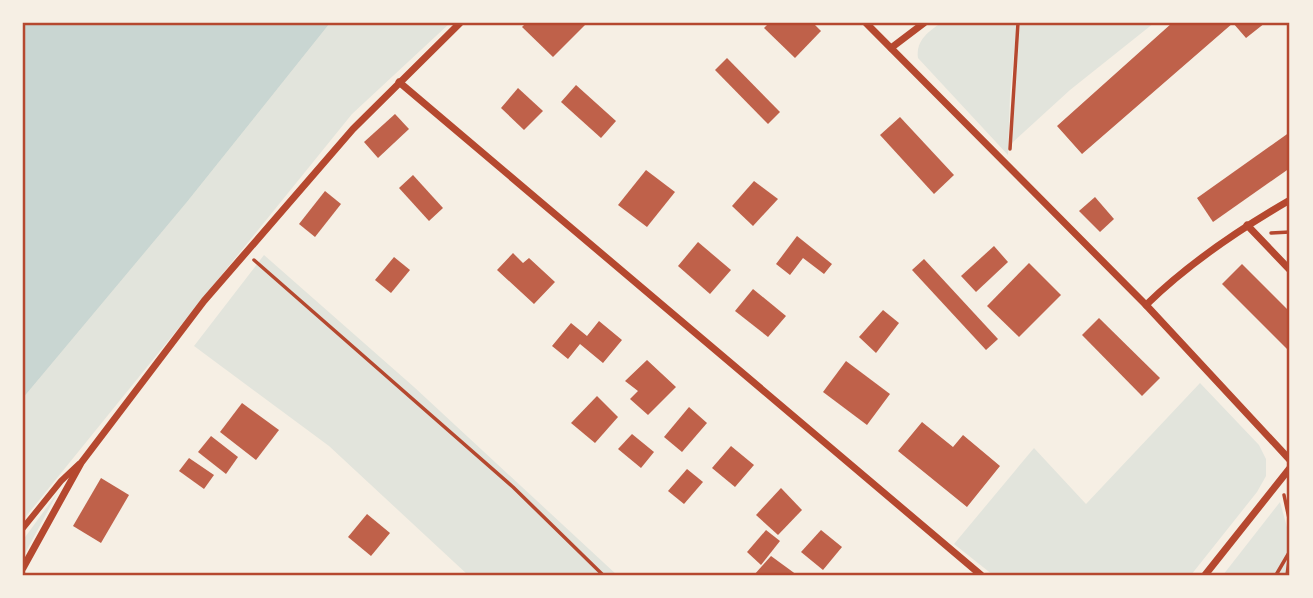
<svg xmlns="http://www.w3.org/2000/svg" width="1313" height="598" font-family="'PT Sans',sans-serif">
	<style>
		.green { fill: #e2e4dc }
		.water { fill: #c9d6d2 }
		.building { fill: #bf614a }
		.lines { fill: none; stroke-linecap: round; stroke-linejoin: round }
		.path { stroke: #b5482f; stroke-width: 3.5 }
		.pedestrian { stroke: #b5482f; stroke-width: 6 }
		.minor { stroke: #b5482f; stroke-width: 7 }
		.neatline { fill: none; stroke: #b5482f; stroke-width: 2.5 }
	</style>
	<rect width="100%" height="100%" fill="#f6efe4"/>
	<!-- green -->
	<g class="green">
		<path d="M330 23H450L352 114 23 520V398L187 202Z"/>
		<path d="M941 23H1017L1010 95 1008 155 918 58C916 40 928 32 941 23Z"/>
		<path d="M1020 23H1154L1070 90 1012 143Z"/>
		<path d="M264 255 414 387 617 575H468L329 446 194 346Z"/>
		<path d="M1200 383 1259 445 1266 459V476L1257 492 1191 575H993L954 544 1034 448 1086 504Z"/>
		<path d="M58 492 23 557V540Z"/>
		<path d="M1280 502 1290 538V575H1223Z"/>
	</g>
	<!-- water -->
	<path class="water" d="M23 23H330L187 202 23 398Z"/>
	<!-- building -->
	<g class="building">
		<path d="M526 23H587L553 57 522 27Z"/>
		<path d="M769 23H813L821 31 795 58 764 28Z"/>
		<path d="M1172 23H1265L1246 38 1233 23 1082 154 1057 126Z"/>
		<path d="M727 58 780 112 768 124 715 70Z"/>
		<path d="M576 85 616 121 601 138 561 102Z"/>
		<path d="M518 88 543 111 524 130 501 108Z"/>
		<path d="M395 114 409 129 378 158 364 142Z"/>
		<path d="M900 117 954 175 934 194 880 135Z"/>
		<path d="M1290 132V168L1213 222 1197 198Z"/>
		<path d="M646 170 675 192 647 227 618 205Z"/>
		<path d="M413 175 443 208 429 221 399 188Z"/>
		<path d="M754 181 778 199 753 226 732 206Z"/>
		<path d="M325 191 341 204 315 237 299 224Z"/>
		<path d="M1095 197 1114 219 1100 232 1079 211Z"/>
		<path d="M797 236 832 264 824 274 803 258 790 275 776 264Z"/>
		<path d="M698 242 731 270 710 294 678 266Z"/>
		<path d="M994 246 1008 262 976 292 961 276Z"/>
		<path d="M513 253 523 263 529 258 555 282 534 304 497 270Z"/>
		<path d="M394 257 410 270 391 293 375 280Z"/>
		<path d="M924 259 998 339 986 350 912 270Z"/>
		<path d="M1029 263 1061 295 1019 337 987 306Z"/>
		<path d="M1242 264 1290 312V352L1222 284Z"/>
		<path d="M753 289 786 316 768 337 735 311Z"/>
		<path d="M883 310 899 323 876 353 859 337Z"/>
		<path d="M1099 318 1160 378 1142 396 1082 335Z"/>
		<path d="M599 321 622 340 603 363 580 344 568 359 552 346 571 323 587 336Z"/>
		<path d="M647 360 676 387 648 415 630 399 638 391 625 381Z"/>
		<path d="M846 361 890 394 867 425 823 392Z"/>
		<path d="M597 396 618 417 595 443 571 423Z"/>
		<path d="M242 403 279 430 256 460 220 432Z"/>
		<path d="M689 407 707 423 682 452 664 437Z"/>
		<path d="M922 422 953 447 963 435 1000 466 967 507 898 451Z"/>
		<path d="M632 434 654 452 641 468 618 449Z"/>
		<path d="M211 436 238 457 226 474 198 452Z"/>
		<path d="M731 446 754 465 735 487 712 468Z"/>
		<path d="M189 458 214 475 204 489 179 471Z"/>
		<path d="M687 469 703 482 684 504 668 491Z"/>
		<path d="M101 478 129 495 101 543 73 526Z"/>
		<path d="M781 488 802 510 778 535 756 515Z"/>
		<path d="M367 514 390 533 371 556 348 537Z"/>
		<path d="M766 530 780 541 761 565 747 552Z"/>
		<path d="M821 530 842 547 823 570 801 552Z"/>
		<path d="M771 556 797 575H754Z"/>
	</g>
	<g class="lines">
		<!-- path -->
		<g class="path">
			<path d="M1010 149 1018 23"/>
			<path d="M1271 233 1290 232"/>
			<path d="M254 260 513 487 603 575"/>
			<path d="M1284 495 1290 523"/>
			<path d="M1276 575 1290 551"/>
			<path d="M1287 575 1290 553"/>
		</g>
		<!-- pedestrian -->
		<path class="pedestrian" d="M23 528 61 481 79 464"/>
		<!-- minor -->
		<g class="minor">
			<path d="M866 23 1146 305 1290 460"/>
			<path d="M891 48 924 23"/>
			<path d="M399 82 981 575"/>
			<path d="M1247 225 1290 270"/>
			<path d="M1146 305C1189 263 1238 230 1290 200"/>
			<path d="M23 568 81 463 204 301 353 129 460 23"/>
			<path d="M1205 575 1290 468"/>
		</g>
	</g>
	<!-- border -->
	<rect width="1313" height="598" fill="none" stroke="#f6efe4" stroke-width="49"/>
	<rect x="24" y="24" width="1264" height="550" class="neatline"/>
</svg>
